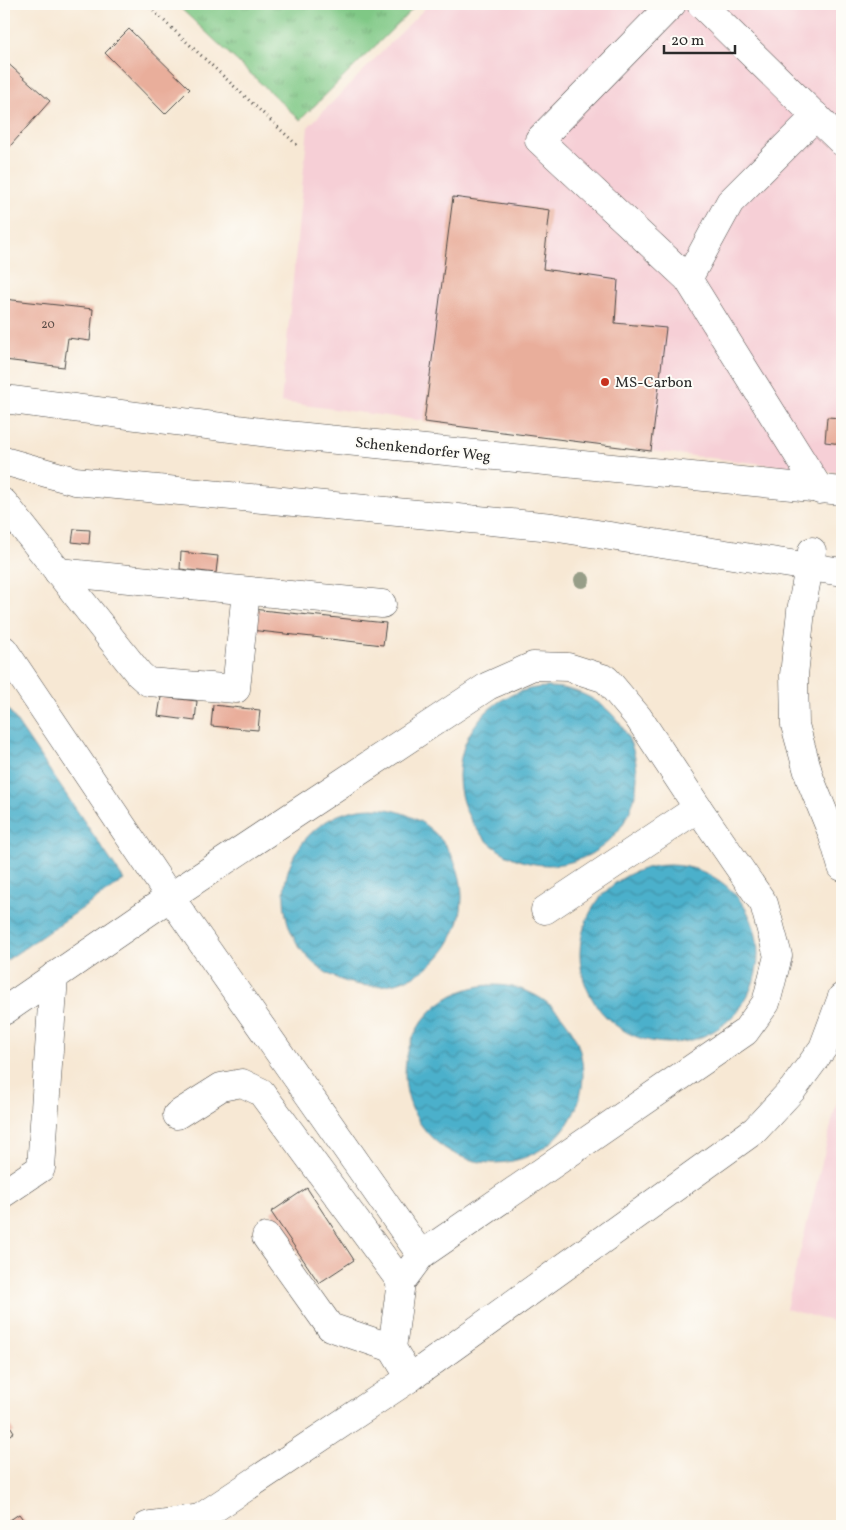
<svg xmlns="http://www.w3.org/2000/svg" width="846" height="1530" font-family="Vollkorn,serif">
	<style>
		.built { fill: #f6cfd6 }
		.grass { fill: url(#grass-tufts); stroke: #557a58 }
		.water { fill: url(#water-waves); stroke: #3c6e7b }
		.building { fill: #e9ae9b }
		.lines { fill: none; stroke-linecap: round; stroke-linejoin: round }
		.minor-casing { stroke: #4a4744; stroke-width: 29 }
		.path { stroke: #4a4744; stroke-width: 3; stroke-dasharray: 1 4; stroke-linecap: butt }
		.minor { stroke: #fff; stroke-width: 28 }
		.tree { fill: #979e88 }
		.poi-dot { fill: #c8321e; stroke: #fdfcf7; stroke-width: 2 }
		.labels { text-anchor: middle; stroke-width: 4; stroke-linejoin: round; paint-order: stroke }
		.number-label { font-size: 12px; fill: #5a4c47 }
		.poi-label { font-size: 15px; fill: #2b2b2b; stroke: #fdfcf7; text-anchor: start }
		.street-label { font-size: 15px; fill: #2b2b2b; stroke: #fdfcf7 }
	</style>
	<defs>
		<pattern id="grass-tufts" width="24" height="20" patternUnits="userSpaceOnUse" patternTransform="scale(1.25)"><rect width="24" height="20" fill="#7fc885"/><path d="M3 7l-1-3M5 7V3M7 7l1-3M15 17l-1-3M17 17v-4M19 17l1-3" fill="none" stroke="#68a36d"/></pattern>
		<pattern id="water-waves" width="16" height="10" patternUnits="userSpaceOnUse" patternTransform="scale(1.25)"><rect width="16" height="10" fill="#4cb0cb"/><path d="M0 5q4-4 8 0t8 0" fill="none" stroke="#3f8fa5"/></pattern>
	</defs>
	<rect width="100%" height="100%" fill="#fdfcf7"/>
	<filter id="ink" filterUnits="userSpaceOnUse"><feTurbulence type="fractalNoise" baseFrequency=".02" numOctaves="2"/><feDisplacementMap in="SourceGraphic" scale="10" xChannelSelector="R" yChannelSelector="G"/><feConvolveMatrix kernelMatrix="1 2 1 2 8 2 1 2 1" color-interpolation-filters="sRGB"/></filter>
	<filter id="wash" filterUnits="userSpaceOnUse"><feTurbulence type="fractalNoise" baseFrequency=".0096" numOctaves="4" result="noise"/><feDisplacementMap in="SourceGraphic" scale="20" xChannelSelector="R" yChannelSelector="G"/><feGaussianBlur stdDeviation="1.12" result="paint"/><feColorMatrix in="noise" values="0 0 0 0 0 0 0 0 0 0 0 0 0 0 0 0 0 1.4 0 .05"/><feComposite in="paint" operator="in"/></filter>
	<g filter="url(#wash)">
		<rect width="100%" height="100%" fill="#f7e8d4"/>
		<!-- built -->
		<g class="built">
			<path d="M429 4H842V473L651 451 281 402 308 127Z"/>
			<path d="M842 1088V1324L786 1309 836 1105Z"/>
		</g>
		<!-- grass -->
		<path class="grass" d="M176 4H418L300 120Z"/>
		<!-- water -->
		<g class="water">
			<circle cx="548" cy="776" r="89"/>
			<path d="M4 703 124 880 4 962Z"/>
			<circle cx="373" cy="897" r="89"/>
			<circle cx="669" cy="954" r="89"/>
			<circle cx="494" cy="1074" r="89"/>
		</g>
		<g id="blocks">
			<!-- building -->
			<g class="building">
				<path d="M129 29 190 89 165 114 105 53Z"/>
				<path d="M4 60 50 101 4 153Z"/>
				<path d="M453 197 550 210 543 269 618 280 615 323 666 328 651 451 424 422Z"/>
				<path d="M4 299 93 309 90 341 68 338 64 367 4 360Z"/>
				<path d="M827 417 842 418V444L825 442Z"/>
				<path d="M74 529 90 530 89 544 72 542Z"/>
				<path d="M181 552 218 556 216 573 180 569Z"/>
				<path d="M252 609 386 623 383 645 250 630Z"/>
				<path d="M161 697 197 701 195 721 158 716Z"/>
				<path d="M213 705 260 710 258 730 211 726Z"/>
				<path d="M307 1188 354 1260 319 1283 271 1212Z"/>
				<path d="M4 1416 14 1432 4 1439Z"/>
				<path d="M19 1514 28 1526H4V1524Z"/>
			</g>
		</g>
	</g>
	<g filter="url(#ink)">
		<use href="#blocks" fill-opacity="0" stroke="#4a4744" stroke-width="1"/>
		<g class="lines">
			<!-- minor casing -->
			<g class="minor-casing">
				<g id="minor">
					<path d="M672 4 539 140 688 279 820 490"/>
					<path d="M701 4 842 142"/>
					<path d="M688 279 730 202 816 116"/>
					<path d="M4 399 277 434 842 491"/>
					<path d="M4 461 75 481 552 527 842 572"/>
					<path d="M4 503 139 674 148 682 236 689 246 591"/>
					<path d="M812 551 801 611 794 675 795 725 810 779 832 833 842 867"/>
					<path d="M58 572 382 604"/>
					<path d="M4 650 170 897 421 1255"/>
					<path d="M545 910 698 808"/>
					<path d="M4 1011 170 897 488 686 533 666 568 667 606 679 638 717 698 808 764 904 778 956 766 1003 745 1032 421 1255 401 1282 392 1348 410 1378"/>
					<path d="M177 1115 221 1087 242 1083 261 1092 401 1282"/>
					<path d="M4 1193 41 1168 54 976"/>
					<path d="M266 1237 330 1327 392 1348"/>
					<path d="M147 1526 150 1525 200 1518"/>
					<path d="M193 1526 200 1518 410 1378 755 1130 793 1089 823 1048 842 997"/>
				</g>
			</g>
			<!-- path -->
			<path class="path" d="M146 4 297 145"/>
			<!-- minor -->
			<use href="#minor" class="minor"/>
		</g>
		<!-- trees -->
		<circle class="tree" cx="582" cy="580" r="8"/>
	</g>
	<!-- markers -->
	<circle class="poi-dot" cx="605" cy="382" r="5"/>
	<g class="labels">
		<!-- number labels -->
		<g class="number-label">
			<text x="48" y="328">20</text>
		</g>
		<!-- poi labels -->
		<g class="poi-label">
			<text x="615" y="387">MS-Carbon</text>
		</g>
		<!-- street labels -->
		<g class="street-label">
			<text transform="translate(423 449) rotate(6)" y="5">Schenkendorfer Weg</text>
		</g>
	</g>
	<!-- margin -->
	<rect width="846" height="1530" fill="none" stroke="#fdfcf7" stroke-width="20"/>
	<!-- scale -->
	<path d="M664 45v8h71v-8" fill="none" stroke="#2b2b2b" stroke-width="2.5"/>
	<text x="671" y="45" font-size="15" fill="#2b2b2b" stroke="#fdfcf7" stroke-width="4" paint-order="stroke">20 m</text>
</svg>
